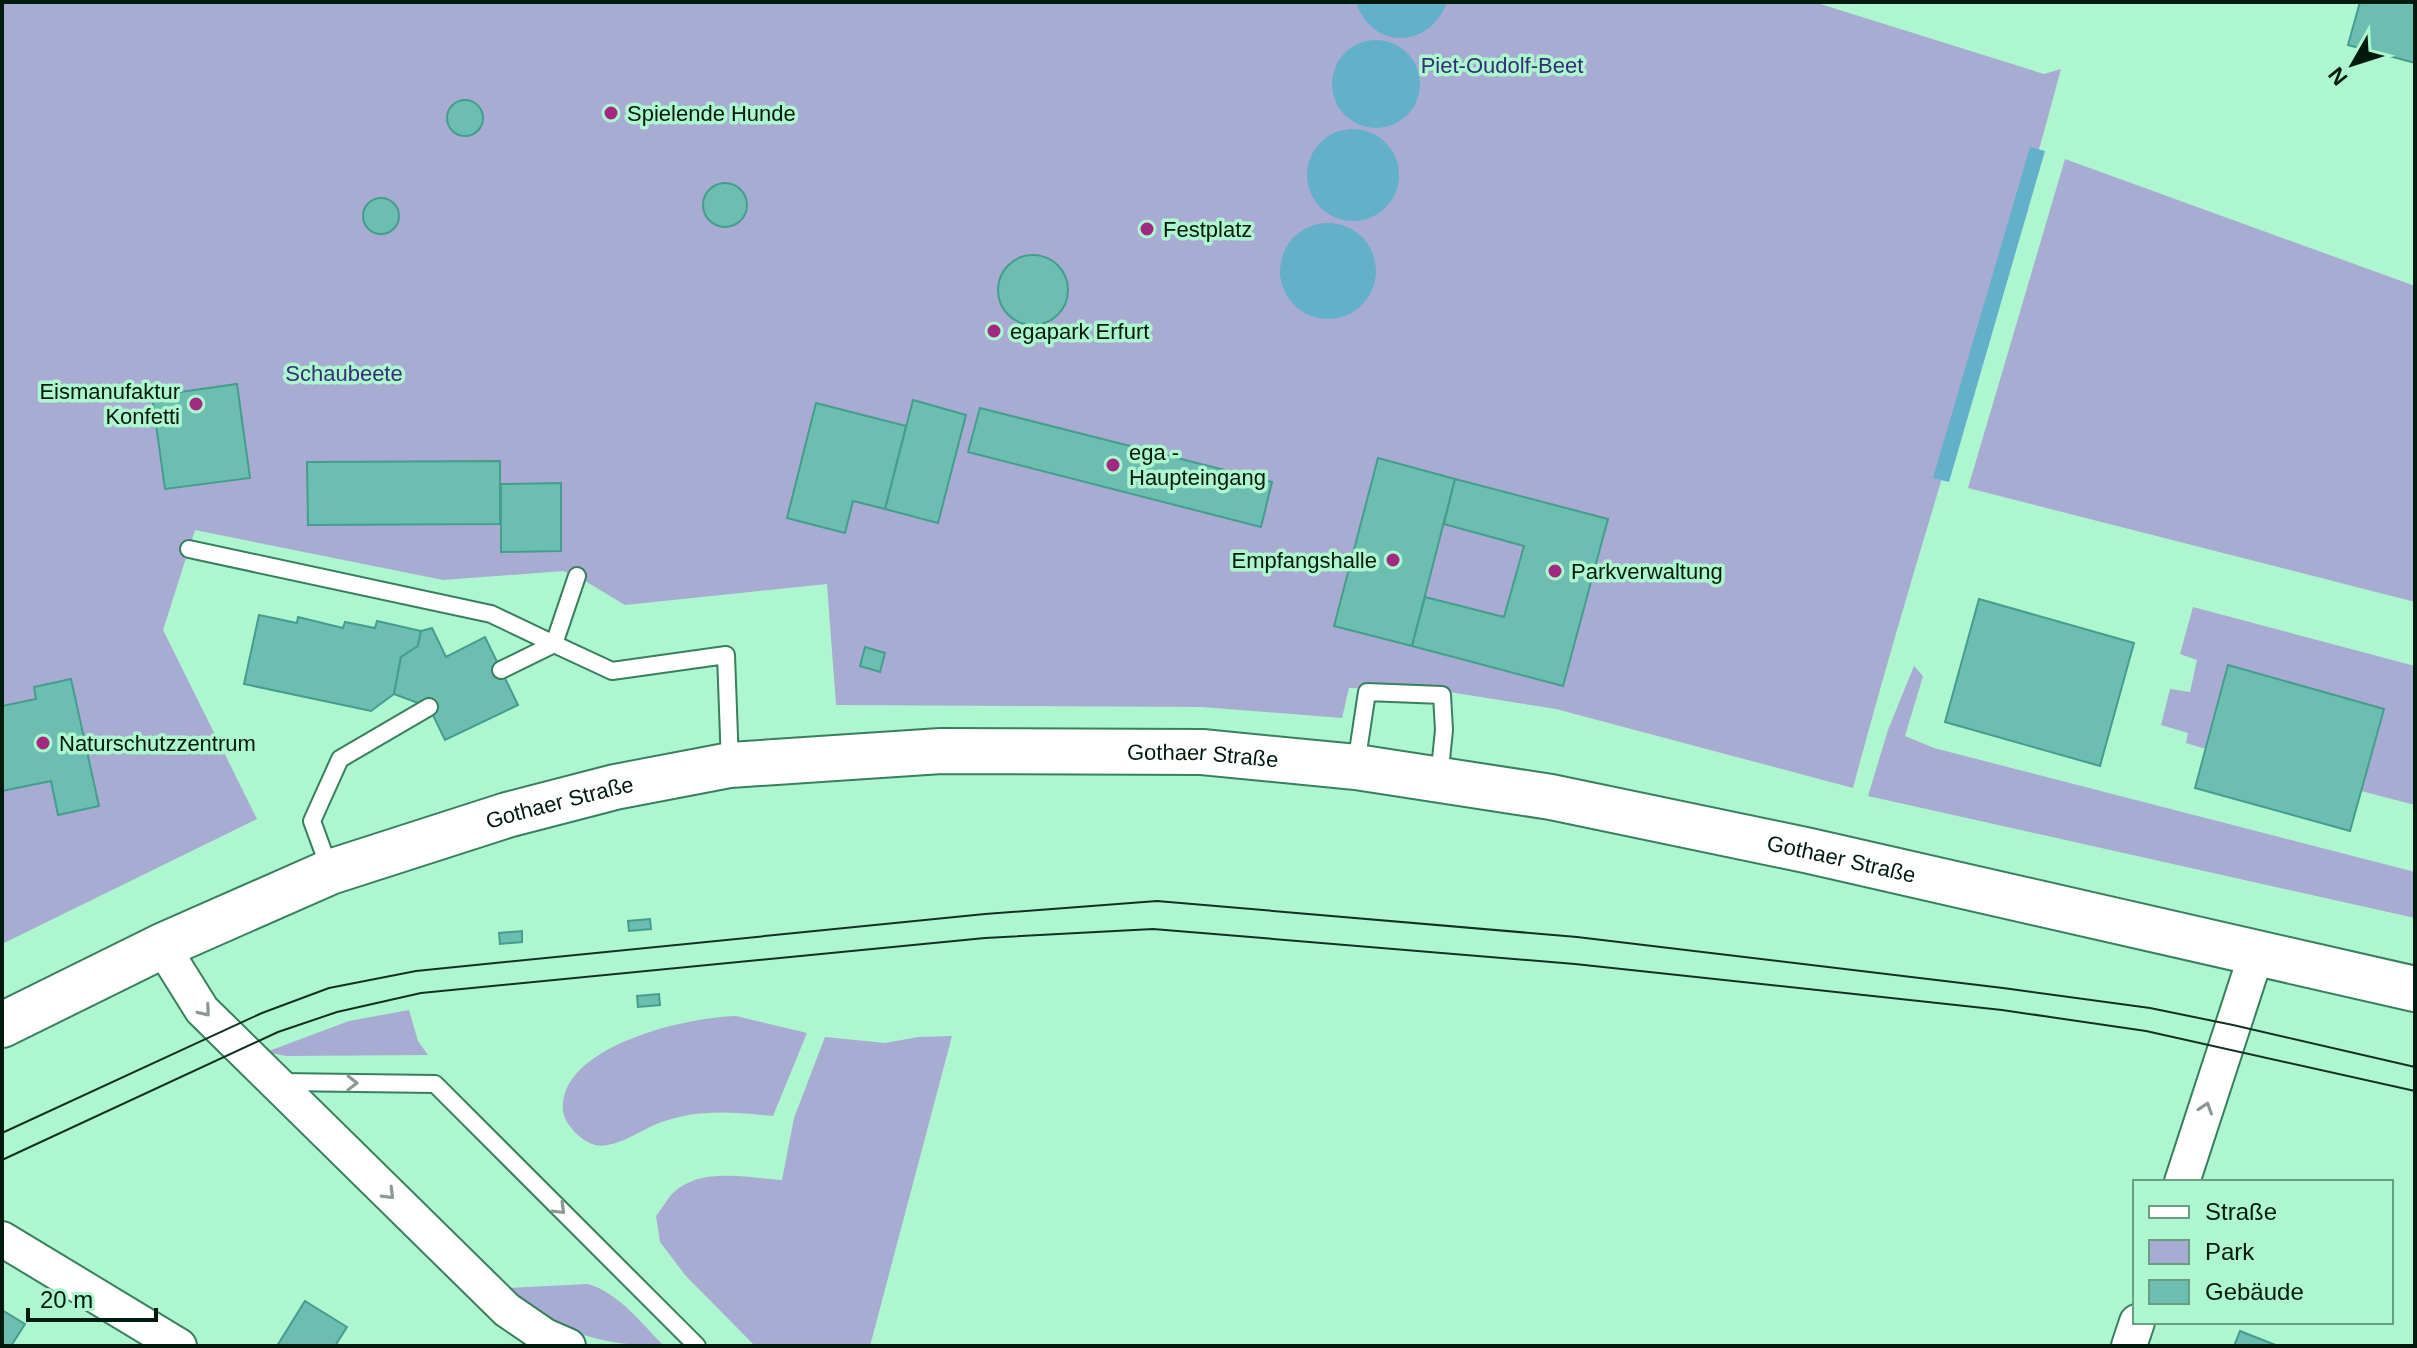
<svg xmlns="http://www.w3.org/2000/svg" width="2417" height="1348" font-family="Arial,sans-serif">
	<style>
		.green { fill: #a9acd2 }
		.water { fill: #62b0c9 }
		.building { fill: #6cbfb0; stroke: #449d8e; stroke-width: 2 }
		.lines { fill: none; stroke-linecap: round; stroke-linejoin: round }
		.service-casing { stroke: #387f5d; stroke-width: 20 }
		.minor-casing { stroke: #387f5d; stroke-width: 38 }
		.secondary-casing { stroke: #387f5d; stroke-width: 48 }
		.service { stroke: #fff; stroke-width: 16 }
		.minor { stroke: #fff; stroke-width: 34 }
		.secondary { stroke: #fff; stroke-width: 44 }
		.tram { stroke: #123121; stroke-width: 2 }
		.oneway { stroke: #8c9892 }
		.poi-dot { fill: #a12981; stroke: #aef6cf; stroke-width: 3 }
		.labels { text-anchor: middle; stroke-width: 7; stroke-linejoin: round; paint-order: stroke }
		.park-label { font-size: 22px; fill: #333075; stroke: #aef6cf }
		.poi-label { font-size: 22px; fill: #001a0d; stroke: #aef6cf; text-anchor: start }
		.street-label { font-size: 22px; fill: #001a0d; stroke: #aef6cf }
	</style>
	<rect width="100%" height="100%" fill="#aef6cf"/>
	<!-- green -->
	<g class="green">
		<path d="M2 2H1814L2044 74 2061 69C1997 310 1917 547 1853 788L1556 709 1443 691 1349 688 1342 718 1202 707 836 705 827 584 625 605 577 576 563 571 443 580 195 530 163 630 257 819 2 944Z"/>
		<path d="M2065 159 2415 286V602L1968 488Z"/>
		<path d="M2193 607 2415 666V805L2361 791 2383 709 2229 665 2206 749 2186 743 2188 733 2161 725 2170 689 2190 692 2197 660 2180 654Z"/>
		<path d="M1914 666 1923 676 1905 736 1934 748 2415 872V918L1868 796 1888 730Z"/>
		<path d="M409 1010 418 1041 428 1055 286 1056 266 1052 349 1021Z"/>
		<path d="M736 1016 807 1033 773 1116C729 1112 694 1108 652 1126 637 1133 613 1149 595 1145 581 1141 565 1125 563 1111 558 1046 687 1017 736 1016Z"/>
		<path d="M952 1036 870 1346H755L685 1275 660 1242 656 1216C661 1210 666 1201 671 1195 699 1166 746 1178 782 1180L794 1118 825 1037 885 1043 918 1037Z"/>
		<path d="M588 1284C619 1293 642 1324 664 1346 621 1346 573 1338 537 1313 527 1306 517 1296 508 1288Z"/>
	</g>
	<!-- water -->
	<g class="water">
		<path d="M1356 2H1447C1430 49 1372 51 1356 2Z"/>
		<circle cx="1376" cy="84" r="44"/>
		<circle cx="1353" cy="175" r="46"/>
		<path d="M2030 147 2045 151 1949 482 1933 478Z"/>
		<circle cx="1328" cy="271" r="48"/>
	</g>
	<!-- building -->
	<g class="building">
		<path d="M2360 2H2415V63L2348 45Z"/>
		<circle cx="465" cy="118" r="18"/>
		<circle cx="725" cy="205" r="22"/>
		<circle cx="381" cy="216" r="18"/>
		<circle cx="1033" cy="290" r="35"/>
		<path d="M237 384 250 478 165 489 152 396Z"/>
		<path d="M913 400 966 415 938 523 885 509Z"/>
		<path d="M816 403 906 426 885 509 853 501 845 533 787 518Z"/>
		<path d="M980 408 1272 482 1261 527 968 452Z"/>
		<path d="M1378 458 1455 479 1412 646 1334 626Z"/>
		<path d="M500 461V524L308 525 307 462Z"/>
		<path d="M1455 479 1608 519 1563 686 1412 646 1425 597 1504 617 1524 546 1444 524Z"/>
		<path d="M561 483V551L501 552V484Z"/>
		<path d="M1979 599 2134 643 2100 766 1945 722Z"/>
		<path d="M259 615 297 623 298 617 343 628 345 622 375 628 377 621 421 631 418 646 401 657 394 694 371 711 244 684Z"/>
		<path d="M432 628 446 657 485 637 518 705 445 740 429 707 394 694 401 657 418 646 421 631Z"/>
		<path d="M865 647 885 653 880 672 860 666Z"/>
		<path d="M2228 665 2384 709 2350 831 2195 788Z"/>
		<path d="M71 679 99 806 58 815 51 781 2 791V706L36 699 34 687Z"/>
		<path d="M650 919 651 929 629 931 628 921Z"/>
		<path d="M522 931V942L500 944 499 933Z"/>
		<path d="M659 994 660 1005 638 1007 637 996Z"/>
		<path d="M305 1301 347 1327 335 1346H277Z"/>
		<path d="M2 1310 25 1324 11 1346H2Z"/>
		<path d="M2240 1331 2278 1346H2234Z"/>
	</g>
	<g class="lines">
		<!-- service casing -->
		<g class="service-casing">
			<g id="service">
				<path d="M189 549 491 614 554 644 577 576"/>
				<path d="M501 670 554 644 612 671 726 655 730 764"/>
				<path d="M1356 765 1367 692 1442 695 1444 730 1439 779"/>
				<path d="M330 870 312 821 340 759 429 707"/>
				<path d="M280 1082 435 1084 697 1346"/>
			</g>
		</g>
		<!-- minor casing -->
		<g class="minor-casing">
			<g id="minor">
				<path d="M162 946 202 1010 507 1310 545 1336 568 1346"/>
				<path d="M2182 1182 2257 952"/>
				<path d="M2 1239 179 1346"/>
				<path d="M2129 1346 2137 1322"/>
			</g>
		</g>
		<!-- secondary casing -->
		<g class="secondary-casing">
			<g id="secondary">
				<path id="s1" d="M2 1025 162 946 330 872 507 815 615 787 730 765 941 751 1202 752 1356 767 1551 797 1810 851 2415 989"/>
			</g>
		</g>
		<!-- service -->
		<use href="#service" class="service"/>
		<!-- minor -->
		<use href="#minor" class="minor"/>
		<!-- secondary -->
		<use href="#secondary" class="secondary"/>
		<!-- tram -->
		<g class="tram">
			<path d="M2 1133 262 1013 329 988 416 971 985 914 1157 901 1577 937 2003 988 2150 1008 2233 1025 2415 1067"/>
			<path d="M2 1160 278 1032 337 1012 421 993 985 938 1153 929 1575 964 2002 1010 2146 1031 2415 1091"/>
		</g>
	</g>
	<!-- one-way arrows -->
	<defs><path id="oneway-chevron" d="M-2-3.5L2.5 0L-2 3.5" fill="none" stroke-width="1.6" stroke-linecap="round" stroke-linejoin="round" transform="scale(2)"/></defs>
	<g class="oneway">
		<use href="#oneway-chevron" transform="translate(205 1011) rotate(50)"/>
		<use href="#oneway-chevron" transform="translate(352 1083) rotate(1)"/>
		<use href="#oneway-chevron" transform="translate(2206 1108) rotate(-72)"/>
		<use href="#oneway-chevron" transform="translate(389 1194) rotate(45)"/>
		<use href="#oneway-chevron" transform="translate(560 1209) rotate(45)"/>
	</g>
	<!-- markers -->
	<g class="poi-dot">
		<circle cx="611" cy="113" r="8"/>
		<circle cx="1147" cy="229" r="8"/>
		<circle cx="994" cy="331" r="8"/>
		<circle cx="196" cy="404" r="8"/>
		<circle cx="1113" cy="465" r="8"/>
		<circle cx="1393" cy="560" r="8"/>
		<circle cx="1555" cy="571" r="8"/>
		<circle cx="43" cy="743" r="8"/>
	</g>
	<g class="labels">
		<!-- park labels -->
		<g class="park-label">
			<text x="1502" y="73">Piet-Oudolf-Beet</text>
			<text x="344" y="381">Schaubeete</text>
		</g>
		<!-- poi labels -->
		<g class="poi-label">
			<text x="627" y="121">Spielende Hunde</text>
			<text x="1163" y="237">Festplatz</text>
			<text x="1010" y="339">egapark Erfurt</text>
			<text x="180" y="399" text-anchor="end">Eismanufaktur<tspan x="180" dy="25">Konfetti</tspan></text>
			<text x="1129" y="460">ega -<tspan x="1129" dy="25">Haupteingang</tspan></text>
			<text x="1377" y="568" text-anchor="end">Empfangshalle</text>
			<text x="1571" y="579">Parkverwaltung</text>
			<text x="59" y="751">Naturschutzzentrum</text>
		</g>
		<!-- street labels -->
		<g class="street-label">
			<text dy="8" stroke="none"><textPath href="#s1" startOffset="1250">Gothaer Straße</textPath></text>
			<text dy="8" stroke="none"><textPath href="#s1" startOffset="602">Gothaer Straße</textPath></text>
			<text dy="8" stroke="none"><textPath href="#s1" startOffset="1898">Gothaer Straße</textPath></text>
		</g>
	</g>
	<!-- border -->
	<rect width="2417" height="1348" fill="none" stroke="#001a0d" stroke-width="8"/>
	<!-- legend -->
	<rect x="2133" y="1180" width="260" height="144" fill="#aef6cf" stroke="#689e81" stroke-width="2"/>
	<rect x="2149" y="1206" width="40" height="12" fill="#ffffff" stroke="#689e81" stroke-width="2"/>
	<text x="2205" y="1220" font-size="24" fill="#001a0d">Straße</text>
	<rect x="2149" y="1240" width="40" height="24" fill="#a9acd2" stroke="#689e81" stroke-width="2"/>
	<text x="2205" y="1260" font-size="24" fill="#001a0d">Park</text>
	<rect x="2149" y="1280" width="40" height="24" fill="#6cbfb0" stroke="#689e81" stroke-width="2"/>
	<text x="2205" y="1300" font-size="24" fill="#001a0d">Gebäude</text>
	<!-- north arrow -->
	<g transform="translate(2353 64) rotate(231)" stroke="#aef6cf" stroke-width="6" paint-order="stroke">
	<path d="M0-6L14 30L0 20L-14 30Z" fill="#001a0d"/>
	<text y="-12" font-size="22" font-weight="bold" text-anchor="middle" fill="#001a0d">N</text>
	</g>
	<!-- scale -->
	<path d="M28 1308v12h128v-12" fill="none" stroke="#001a0d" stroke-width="4"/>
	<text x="40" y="1308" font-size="24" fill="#001a0d" stroke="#aef6cf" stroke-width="6" paint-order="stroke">20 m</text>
</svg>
